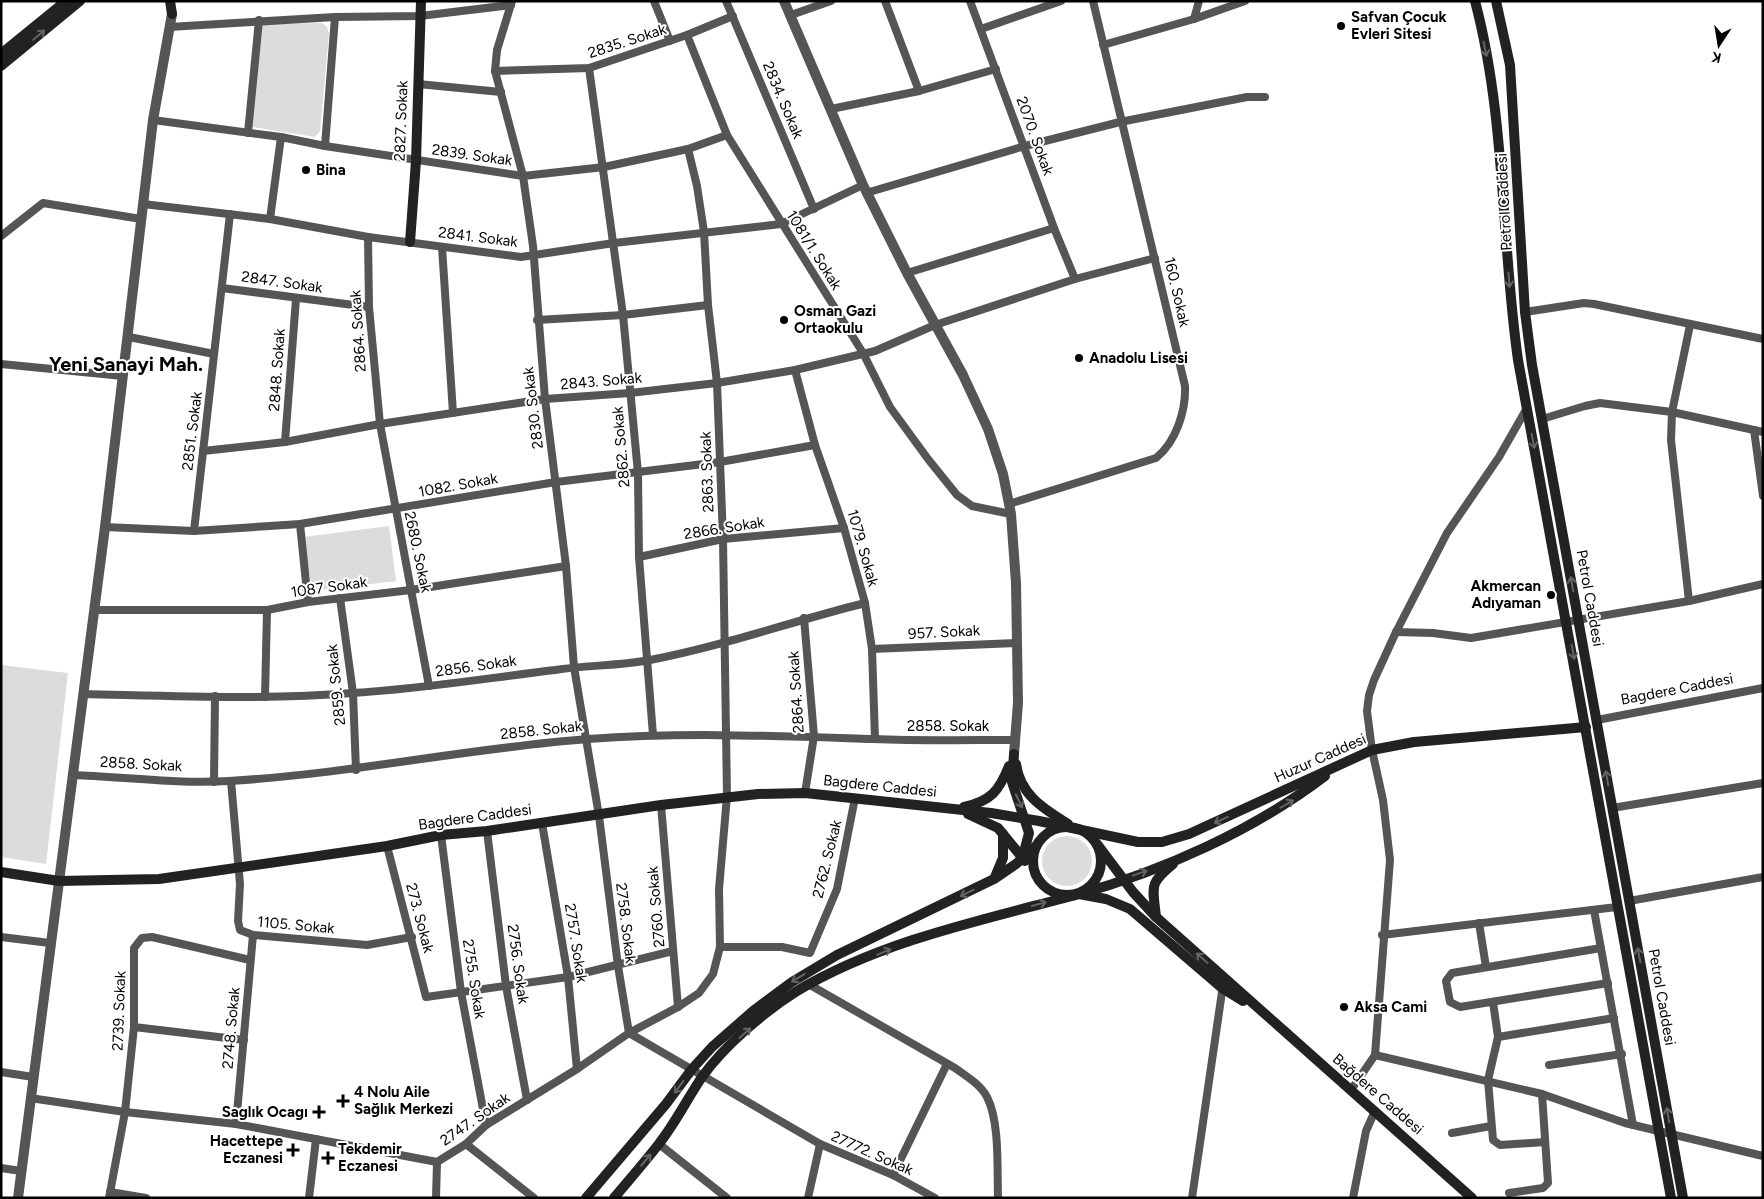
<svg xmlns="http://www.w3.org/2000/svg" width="1764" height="1199" font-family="Figtree,sans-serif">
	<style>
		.green { fill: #dcdcdc }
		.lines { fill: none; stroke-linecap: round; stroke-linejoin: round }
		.minor { stroke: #555; stroke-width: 8 }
		.tertiary { stroke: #555; stroke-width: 10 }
		.secondary { stroke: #222; stroke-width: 10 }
		.oneway { stroke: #646464 }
		.poi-dot { fill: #000; stroke: #fff; stroke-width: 2 }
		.labels { text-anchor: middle; stroke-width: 4; stroke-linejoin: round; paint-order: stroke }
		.poi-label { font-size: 15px; font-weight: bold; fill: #000; stroke: #fff; text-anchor: start }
		.street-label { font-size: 15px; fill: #000; stroke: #fff }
		.district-label { font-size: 20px; font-weight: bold; fill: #000; stroke: #fff }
	</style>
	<rect width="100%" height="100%" fill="#fff"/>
	<!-- green -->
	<g class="green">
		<path d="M322 23 327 27 329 34 320 131 315 137 253 127 262 24Z"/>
		<path d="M389 526 396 581 312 591 304 537Z"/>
		<path d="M1 665 68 673 46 864 1 857Z"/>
		<circle cx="1067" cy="861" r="25"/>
	</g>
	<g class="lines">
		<!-- minor -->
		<g class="minor">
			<path d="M512 1 497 50 495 71 523 176 533 246 545 399 566 566 574 667 599 816 618 966 629 1033 820 1144 893 1175 935 1198"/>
			<path d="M654 1 670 41"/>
			<path d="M726 1 814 209"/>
			<path d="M885 1 919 91"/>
			<path d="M970 1 1054 228 1075 279"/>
			<path d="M791 15 831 1"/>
			<path d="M1194 19 1199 1"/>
			<path d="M169 27 335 17 420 16 511 5"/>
			<path d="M981 29 1061 1"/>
			<path d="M687 35 727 135 863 353 890 407 928 459 957 495 972 506 1011 514"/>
			<path d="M1103 45 1194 19 1245 1"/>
			<path d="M589 68 623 315 638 473 639 557 653 735"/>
			<path d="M495 71 589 68 687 35 733 16"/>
			<path d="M418 84 501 92"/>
			<path d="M831 109 919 91 996 69"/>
			<path d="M153 120 281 137 325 146 523 176 604 167 688 149 727 135"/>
			<path d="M248 133 259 20"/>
			<path d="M325 146 335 17"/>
			<path d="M866 193 1025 146 1120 122 1247 97H1265"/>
			<path d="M143 204 270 219 368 237 521 257 614 243 781 224 863 185"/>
			<path d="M270 219 281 137"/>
			<path d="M1 236 43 203 141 219"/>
			<path d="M368 237 369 307 380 424 429 686"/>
			<path d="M442 247 453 413"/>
			<path d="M907 273 1054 228"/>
			<path d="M222 288 369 307"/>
			<path d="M1525 312 1584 303 1594 304 1763 339"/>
			<path d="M537 320 623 315 708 305"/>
			<path d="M129 337 214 354"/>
			<path d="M1 364 123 376"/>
			<path d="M795 370 815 445 844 528 865 603 872 649 875 739"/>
			<path d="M1542 419 1585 406 1600 403 1672 412 1763 432"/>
			<path d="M1754 430 1763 496"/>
			<path d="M285 442 296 299"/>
			<path d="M203 451 285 442 380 424 545 399 630 393 717 383 795 370 875 351 935 325 1075 279 1155 258"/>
			<path d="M1009 504 1156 458C1176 442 1186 411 1185 386L1093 1"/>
			<path d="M300 524 308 602"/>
			<path d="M105 527 194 531 300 524 556 482 720 462 815 445"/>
			<path d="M194 531 230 214"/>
			<path d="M639 557 723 539 844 528"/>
			<path d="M340 598 353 693 356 770"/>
			<path d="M1689 601 1671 440 1672 412 1690 325"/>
			<path d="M94 610H267L308 602 411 590 566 566"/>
			<path d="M804 618 814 736 805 793"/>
			<path d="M1396 632 1433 633 1471 638 1689 601 1763 584"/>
			<path d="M872 649 1016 643"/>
			<path d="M83 694C173 696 263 700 353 693 421 689 488 678 555 670 586 665 619 666 650 660 723 646 793 621 865 603"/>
			<path d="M265 697 267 610"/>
			<path d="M1597 720 1763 688"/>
			<path d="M73 775C124 777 178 784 229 781 350 774 468 748 588 739 683 732 777 736 873 739 920 741 968 740 1015 740"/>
			<path d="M231 781 240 884 238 921 240 930 253 935 367 945 412 937"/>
			<path d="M214 782 215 696"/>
			<path d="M661 805 678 1007"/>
			<path d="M1612 808 1763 783"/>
			<path d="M542 823 568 977 577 1069"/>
			<path d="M487 831 506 986 527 1100"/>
			<path d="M441 835 461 992 486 1125"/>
			<path d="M387 846 426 997 568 977 673 951"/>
			<path d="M1629 901 1763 877"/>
			<path d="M1594 910 1633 1125"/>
			<path d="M1479 923 1486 967"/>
			<path d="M1382 935 1617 907"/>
			<path d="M1 937 50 943"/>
			<path d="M720 947H782L810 953 837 889 855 798"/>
			<path d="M1601 948 1452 973 1446 981 1450 1002 1460 1007 1608 983"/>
			<path d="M810 985 955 1068C966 1076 980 1084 987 1097 1000 1122 997 1169 998 1198"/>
			<path d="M1493 1002 1498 1037 1488 1080 1493 1140 1500 1145 1545 1142"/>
			<path d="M134 1027 244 1040"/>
			<path d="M1498 1037 1614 1018"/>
			<path d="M1375 1055 1390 860 1383 800 1372 750 1367 711 1369 695 1374 680 1396 632 1447 533 1499 457 1527 408"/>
			<path d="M1549 1065 1622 1054"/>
			<path d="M1 1072 33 1077"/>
			<path d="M1351 1090 1375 1055 1542 1094 1625 1123 1763 1156"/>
			<path d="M30 1098 125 1112 236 1124 437 1162 466 1144 486 1125 577 1069 629 1033 678 1007 699 993 713 974 720 947 719 889 727 796 723 539 717 383 708 305 704 232 697 186 688 149"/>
			<path d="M236 1124 253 935"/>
			<path d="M1452 1133 1491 1126"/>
			<path d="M466 1144 534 1198"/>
			<path d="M659 1144 727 1198"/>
			<path d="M1 1168 21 1171"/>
			<path d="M893 1175 947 1064"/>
			<path d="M110 1192 146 1198"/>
			<path d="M1509 1193 1543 1188 1548 1183 1542 1094"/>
			<path d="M109 1198 125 1112 134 1027V948L142 938 152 937 250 960"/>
			<path d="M309 1198 316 1139"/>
			<path d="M436 1198 437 1162"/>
			<path d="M808 1198 820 1144"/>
			<path d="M1192 1198 1223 985"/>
			<path d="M1353 1198 1366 1131 1375 1111"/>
		</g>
		<!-- tertiary -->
		<g class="tertiary">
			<path d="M784 1 863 185 907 273 963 375 988 429 1003 474 1011 514 1016 583 1018 703 1014 754"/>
			<path d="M18 1198 105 527 153 120 172 14"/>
		</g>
		<!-- secondary -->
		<g class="secondary">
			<path d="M170 1 172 14"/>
			<path d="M1475 1C1506 118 1501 241 1518 360L1671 1198"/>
			<path d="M1496 1 1510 65 1525 312 1532 365 1683 1198"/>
			<path d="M1 54 66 1"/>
			<path d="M1 66 80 1"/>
			<path d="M410 242 416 161 421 1"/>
			<path d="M1014 754 1012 782 1029 833 1023 856"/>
			<path d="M1016 764C1020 795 1044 809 1068 824"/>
			<path d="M964 807C991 801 999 791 1009 766"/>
			<path d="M968 814 998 828 1025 861"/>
			<circle cx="1067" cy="861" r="34"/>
			<path d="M1097 844 1133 892 1156 917 1472 1198"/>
			<path d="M1 872 59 881 159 879 387 846 441 835 487 831 661 805 758 794 805 793 991 813 1039 821 1138 842H1162L1189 834 1372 750 1414 742 1586 727"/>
			<path d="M995 877 1003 858V834"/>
			<path d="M1079 894 1106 899 1130 909 1222 988 1243 1001"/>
			<path d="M1156 917C1153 887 1148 884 1173 864"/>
			<path d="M586 1198 666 1104 692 1069 712 1047 753 1011 792 982 837 955 994 879 1016 864 1036 846"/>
			<path d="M614 1198C629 1180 644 1163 658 1145 675 1124 687 1099 702 1077 724 1046 765 1011 797 991 881 941 982 920 1076 895 1163 871 1254 830 1325 776"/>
		</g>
	</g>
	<!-- one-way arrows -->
	<defs><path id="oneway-shaft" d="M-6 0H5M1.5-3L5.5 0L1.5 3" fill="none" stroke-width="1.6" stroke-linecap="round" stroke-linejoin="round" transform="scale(1.25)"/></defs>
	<g class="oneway">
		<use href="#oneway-shaft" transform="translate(39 35) rotate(-40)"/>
		<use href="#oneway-shaft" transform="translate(1485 49) rotate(79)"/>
		<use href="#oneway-shaft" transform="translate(1509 280) rotate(86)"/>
		<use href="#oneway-shaft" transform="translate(1533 441) rotate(79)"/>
		<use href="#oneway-shaft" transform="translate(1572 584) rotate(-100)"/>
		<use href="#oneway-shaft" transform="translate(1573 652) rotate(80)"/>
		<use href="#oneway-shaft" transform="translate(1607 778) rotate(-100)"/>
		<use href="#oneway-shaft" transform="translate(1019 801) rotate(65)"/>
		<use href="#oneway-shaft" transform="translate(1287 804) rotate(-30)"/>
		<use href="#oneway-shaft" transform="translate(1221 820) rotate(155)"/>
		<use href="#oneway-shaft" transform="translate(1140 873) rotate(-20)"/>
		<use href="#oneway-shaft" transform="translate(967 893) rotate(154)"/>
		<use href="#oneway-shaft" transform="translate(1039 904) rotate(-15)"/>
		<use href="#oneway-shaft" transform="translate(884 952) rotate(-22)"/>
		<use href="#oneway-shaft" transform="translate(1639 955) rotate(-100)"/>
		<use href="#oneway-shaft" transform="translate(1202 958) rotate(-139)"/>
		<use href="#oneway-shaft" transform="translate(798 978) rotate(149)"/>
		<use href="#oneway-shaft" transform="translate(745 1033) rotate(-41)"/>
		<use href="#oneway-shaft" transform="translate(679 1087) rotate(126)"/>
		<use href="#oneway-shaft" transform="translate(1668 1115) rotate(-100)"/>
		<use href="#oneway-shaft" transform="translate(646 1160) rotate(-50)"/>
	</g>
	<!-- markers -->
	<g class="poi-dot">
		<circle cx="1341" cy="26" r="5"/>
		<circle cx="306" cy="170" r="5"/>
		<circle cx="784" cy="320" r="5"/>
		<circle cx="1079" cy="358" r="5"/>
		<circle cx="1551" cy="595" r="5"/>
		<circle cx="1344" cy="1007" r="5"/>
		<path d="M340.5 1093.5h5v5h5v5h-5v5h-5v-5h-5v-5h5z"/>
		<path d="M316.5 1104.5h5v5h5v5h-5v5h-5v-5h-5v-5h5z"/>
		<path d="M290.5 1142.5h5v5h5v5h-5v5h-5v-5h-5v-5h5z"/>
		<path d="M325.5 1150.5h5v5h5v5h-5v5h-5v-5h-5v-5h5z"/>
	</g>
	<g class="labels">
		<!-- poi labels -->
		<g class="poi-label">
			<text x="1351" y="22">Safvan Çocuk<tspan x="1351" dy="17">Evleri Sitesi</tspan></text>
			<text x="316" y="175">Bina</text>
			<text x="794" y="316">Osman Gazi<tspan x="794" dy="17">Ortaokulu</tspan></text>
			<text x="1089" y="363">Anadolu Lisesi</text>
			<text x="1541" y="591" text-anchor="end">Akmercan<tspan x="1541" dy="17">Adıyaman</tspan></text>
			<text x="1354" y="1012">Aksa Cami</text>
			<text x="354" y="1097">4 Nolu Aile<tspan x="354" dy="17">Sağlık Merkezi</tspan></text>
			<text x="308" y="1117" text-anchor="end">Saglık Ocagı</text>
			<text x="283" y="1146" text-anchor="end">Hacettepe<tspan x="283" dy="17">Eczanesi</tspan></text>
			<text x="338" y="1154">Tekdemir<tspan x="338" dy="17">Eczanesi</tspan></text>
		</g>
		<!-- street labels -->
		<g class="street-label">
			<text transform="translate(627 41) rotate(-18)" y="5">2835. Sokak</text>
			<text transform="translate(783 100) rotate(67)" y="5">2834. Sokak</text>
			<text transform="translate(401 121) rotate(-88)" y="5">2827. Sokak</text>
			<text transform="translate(1035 136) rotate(70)" y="5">2070. Sokak</text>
			<text transform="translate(472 155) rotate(8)" y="5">2839. Sokak</text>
			<text transform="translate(1504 202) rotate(-93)" y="5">Petrol Caddesi</text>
			<text transform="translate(478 237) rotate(7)" y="5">2841. Sokak</text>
			<text transform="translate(814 250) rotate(58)" y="5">1081/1. Sokak</text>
			<text transform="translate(282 282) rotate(8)" y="5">2847. Sokak</text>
			<text transform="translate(1177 292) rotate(77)" y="5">160. Sokak</text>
			<text transform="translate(358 331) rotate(-94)" y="5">2864. Sokak</text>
			<text transform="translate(277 370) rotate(-86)" y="5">2848. Sokak</text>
			<text transform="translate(601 381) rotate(-5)" y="5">2843. Sokak</text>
			<text transform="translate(533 408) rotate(-97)" y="5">2830. Sokak</text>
			<text transform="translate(192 431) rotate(-83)" y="5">2851. Sokak</text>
			<text transform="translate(621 447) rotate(-95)" y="5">2862. Sokak</text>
			<text transform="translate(707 472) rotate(-92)" y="5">2863. Sokak</text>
			<text transform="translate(458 485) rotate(-10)" y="5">1082. Sokak</text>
			<text transform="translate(724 528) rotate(-9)" y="5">2866. Sokak</text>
			<text transform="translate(863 548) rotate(74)" y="5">1079. Sokak</text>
			<text transform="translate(418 552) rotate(78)" y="5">2680. Sokak</text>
			<text transform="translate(329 587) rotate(-8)" y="5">1087 Sokak</text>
			<text transform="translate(1590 598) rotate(80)" y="5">Petrol Caddesi</text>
			<text transform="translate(944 632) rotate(-3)" y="5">957. Sokak</text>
			<text transform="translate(476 666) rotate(-8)" y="5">2856. Sokak</text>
			<text transform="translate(336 685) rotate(-96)" y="5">2859. Sokak</text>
			<text transform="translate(1677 689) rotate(-11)" y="5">Bagdere Caddesi</text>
			<text transform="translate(796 692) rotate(-94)" y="5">2864. Sokak</text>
			<text x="948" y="731">2858. Sokak</text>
			<text transform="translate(541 730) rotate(-6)" y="5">2858. Sokak</text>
			<text transform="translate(1320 758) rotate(-24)" y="5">Huzur Caddesi</text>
			<text transform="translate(141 764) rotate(3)" y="5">2858. Sokak</text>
			<text transform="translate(880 786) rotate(6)" y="5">Bagdere Caddesi</text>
			<text transform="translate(475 817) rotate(-8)" y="5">Bagdere Caddesi</text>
			<text transform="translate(827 859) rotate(-76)" y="5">2762. Sokak</text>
			<text transform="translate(656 907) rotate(-95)" y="5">2760. Sokak</text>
			<text transform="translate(420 918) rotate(75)" y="5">273. Sokak</text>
			<text transform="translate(626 923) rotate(83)" y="5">2758. Sokak</text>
			<text transform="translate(296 925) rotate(5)" y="5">1105. Sokak</text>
			<text transform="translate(576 943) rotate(81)" y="5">2757. Sokak</text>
			<text transform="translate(518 964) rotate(82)" y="5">2756. Sokak</text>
			<text transform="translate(474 979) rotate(81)" y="5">2755. Sokak</text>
			<text transform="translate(1662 997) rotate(80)" y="5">Petrol Caddesi</text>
			<text transform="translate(119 1011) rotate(-88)" y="5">2739. Sokak</text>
			<text transform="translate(231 1028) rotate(-85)" y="5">2748. Sokak</text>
			<text transform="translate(1378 1094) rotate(41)" y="5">Bağdere Caddesi</text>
			<text transform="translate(475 1119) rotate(-35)" y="5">2747. Sokak</text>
			<text transform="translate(872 1153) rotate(24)" y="5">27772. Sokak</text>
		</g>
		<!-- district labels -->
		<g class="district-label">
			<text x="126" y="371">Yeni Sanayi Mah.</text>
		</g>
	</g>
	<!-- border -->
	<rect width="1764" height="1199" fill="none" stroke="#000000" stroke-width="5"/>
	<!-- north arrow -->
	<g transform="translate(1719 45) rotate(192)" stroke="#ffffff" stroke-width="4" paint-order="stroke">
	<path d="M0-4L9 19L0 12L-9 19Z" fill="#000000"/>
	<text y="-8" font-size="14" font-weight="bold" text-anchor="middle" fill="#000000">K</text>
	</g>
</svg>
